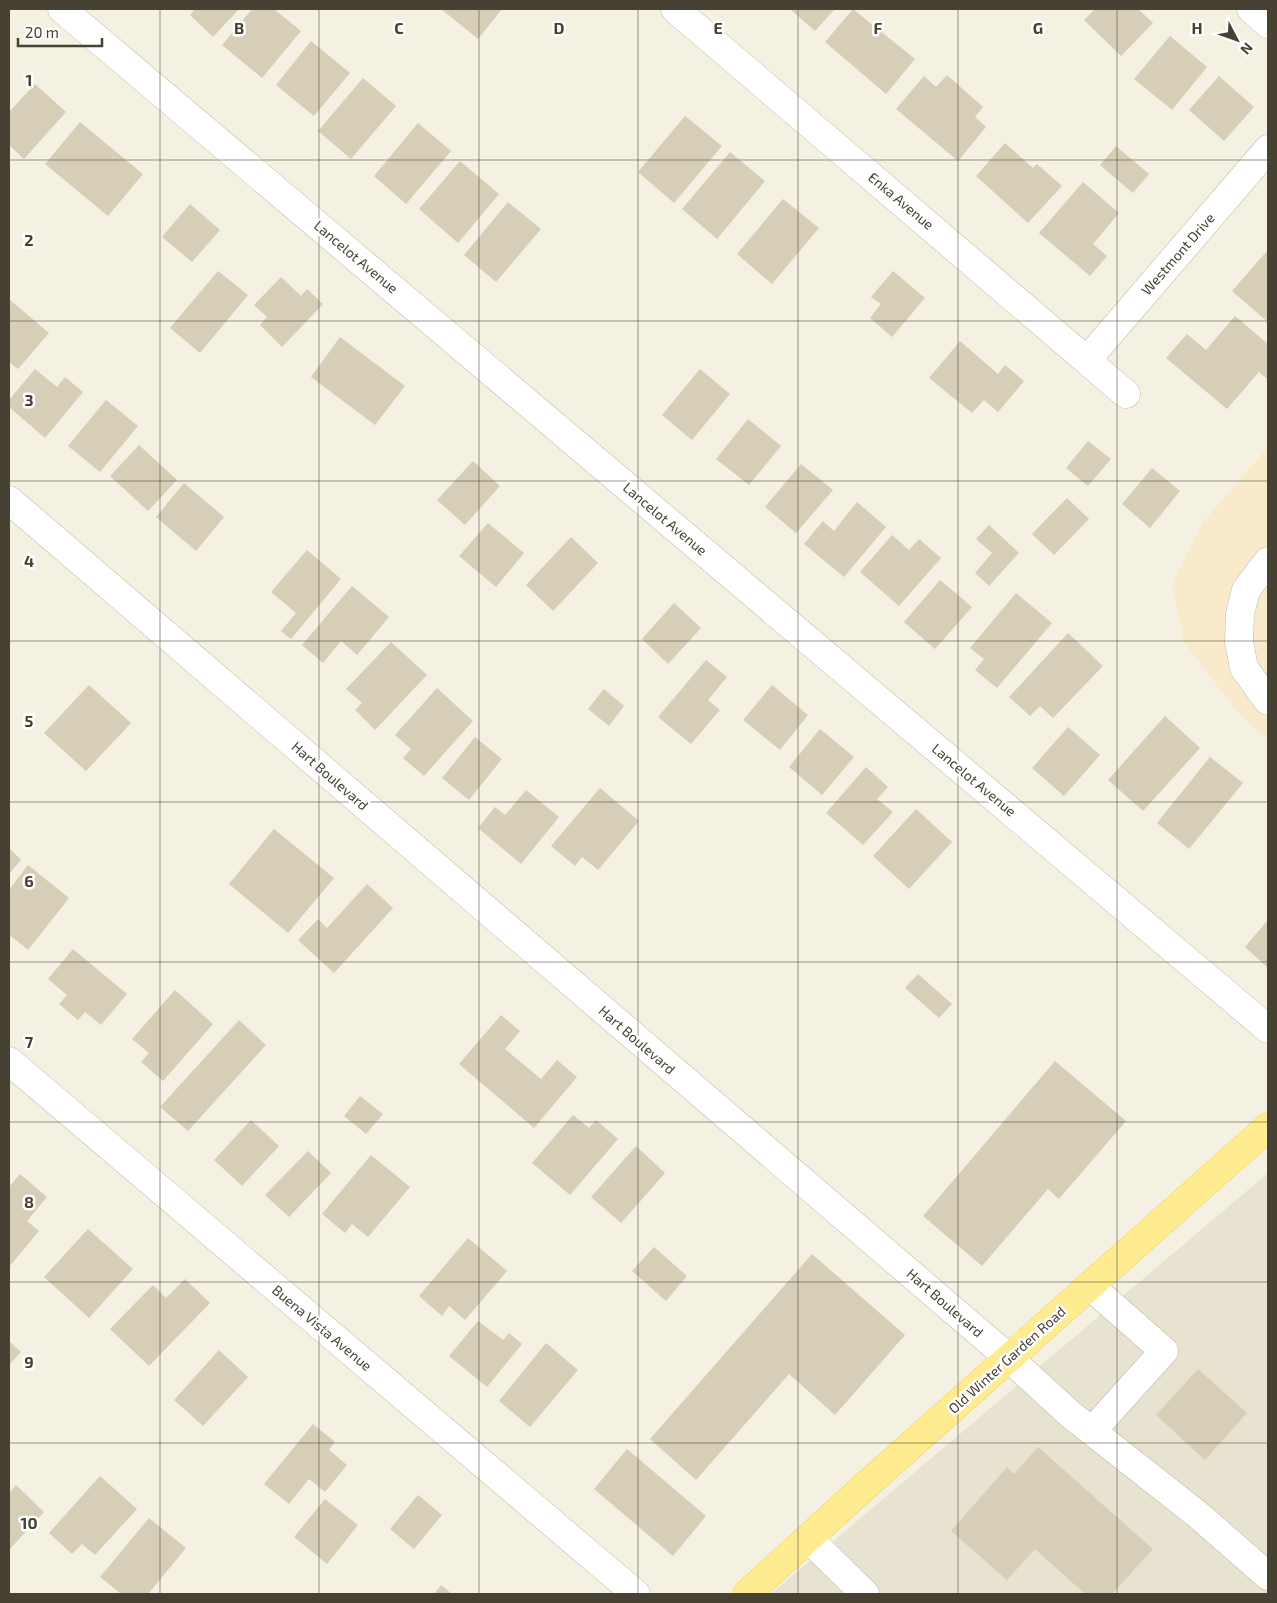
<svg xmlns="http://www.w3.org/2000/svg" width="1277" height="1603" font-family="'Exo 2',sans-serif">
	<style>
		.residential { fill: #e8e3d0 }
		.commercial { fill: #f9eacb }
		.building { fill: #d6ceb7 }
		.lines { fill: none; stroke-linecap: round; stroke-linejoin: round }
		.minor-casing { stroke: #c0baa5; stroke-width: 29 }
		.major-casing { stroke: #f1d354; stroke-width: 29 }
		.minor { stroke: #fff; stroke-width: 28 }
		.major { stroke: #ffec91; stroke-width: 28 }
		.grid { fill: none; stroke: #464133; stroke-width: 1; stroke-opacity: 0.55 }
		.labels { text-anchor: middle; stroke-width: 5; stroke-linejoin: round; paint-order: stroke }
		.street-label { font-size: 14px; fill: #464133; stroke: #fff }
		.grid-label { font-size: 16px; text-anchor: middle; font-weight: bold; fill: #464133; stroke: #fff; stroke-width: 5; stroke-linejoin: round; paint-order: stroke }
	</style>
	<rect width="100%" height="100%" fill="#f4f1e3"/>
	<!-- residential -->
	<path class="residential" d="M1268 1173V1594H771Z"/>
	<!-- commercial -->
	<path class="commercial" d="M1268 447V740L1239 714 1184 642 1172 585 1203 522Z"/>
	<!-- building -->
	<g class="building">
		<path d="M195 9H239L213 37 190 15Z"/>
		<path d="M252 9H274L301 31 262 78 222 45Z"/>
		<path d="M441 9H502L478 39Z"/>
		<path d="M790 9H835L815 31Z"/>
		<path d="M853 9 915 59 886 94 825 42Z"/>
		<path d="M1095 9H1138L1153 23 1121 56 1084 20Z"/>
		<path d="M1170 36 1207 67 1172 110 1134 79Z"/>
		<path d="M311 41 350 73 314 116 276 85Z"/>
		<path d="M947 75 983 107 975 117 986 127 958 161 896 109 924 76 936 87Z"/>
		<path d="M1219 76 1254 107 1224 141 1189 110Z"/>
		<path d="M363 78 396 106 351 159 318 131Z"/>
		<path d="M35 84 66 112 24 159 9 145V112Z"/>
		<path d="M685 116 722 146 674 203 638 172Z"/>
		<path d="M80 122 143 174 108 216 45 164Z"/>
		<path d="M418 123 451 151 406 204 374 176Z"/>
		<path d="M1005 143 1033 168 1037 164 1062 186 1028 223 976 176Z"/>
		<path d="M1116 146 1149 174 1133 193 1100 165Z"/>
		<path d="M730 152 765 181 717 239 682 209Z"/>
		<path d="M460 161 499 194 458 243 419 209Z"/>
		<path d="M1083 182 1119 213 1093 244 1107 256 1090 276 1039 233Z"/>
		<path d="M783 199 819 228 772 284 737 254Z"/>
		<path d="M508 202 541 229 496 282 464 255Z"/>
		<path d="M190 204 220 230 192 262 162 237Z"/>
		<path d="M1266 252 1268 253V322L1232 291Z"/>
		<path d="M218 271 248 295 200 353 170 328Z"/>
		<path d="M893 271 925 298 892 337 870 318 881 304 871 297Z"/>
		<path d="M281 277 301 296 307 289 323 304 282 347 260 325 267 317 254 305Z"/>
		<path d="M9 299 49 333 18 369 9 362Z"/>
		<path d="M1235 316 1268 344V380L1259 372 1227 409 1166 358 1187 334 1206 350Z"/>
		<path d="M340 337 405 386 375 425 311 377Z"/>
		<path d="M960 341 998 374 1005 365 1024 381 998 412 984 400 972 413 929 378Z"/>
		<path d="M35 369 57 387 65 377 83 392 45 438 9 407V400Z"/>
		<path d="M700 369 730 394 692 440 662 415Z"/>
		<path d="M106 400 138 426 100 472 68 446Z"/>
		<path d="M748 419 781 446 749 485 716 459Z"/>
		<path d="M1088 441 1111 459 1088 486 1066 468Z"/>
		<path d="M139 445 177 480 148 511 110 476Z"/>
		<path d="M473 461 500 486 465 525 437 500Z"/>
		<path d="M801 464 833 490 796 533 765 507Z"/>
		<path d="M1152 468 1180 491 1150 528 1122 504Z"/>
		<path d="M184 483 224 517 196 551 156 517Z"/>
		<path d="M1067 498 1089 519 1054 555 1032 534Z"/>
		<path d="M857 502 886 527 844 577 804 544 823 521 834 531Z"/>
		<path d="M488 523 524 553 496 587 459 556Z"/>
		<path d="M989 525 1019 553 989 586 975 573 992 553 976 539Z"/>
		<path d="M892 535 909 550 919 539 941 558 899 606 860 572Z"/>
		<path d="M571 537 598 563 553 611 526 585Z"/>
		<path d="M307 550 341 579 291 639 281 631 296 613 271 592Z"/>
		<path d="M940 580 972 607 935 649 904 622Z"/>
		<path d="M352 586 389 617 357 655 341 641 323 663 302 645Z"/>
		<path d="M1016 593 1052 623 997 688 975 670 984 659 970 648Z"/>
		<path d="M674 603 701 628 668 664 642 639Z"/>
		<path d="M1068 633 1103 666 1053 718 1040 706 1030 716 1009 697Z"/>
		<path d="M391 642 427 675 375 730 355 710 362 703 346 689Z"/>
		<path d="M706 660 727 677 708 700 720 710 691 744 658 717Z"/>
		<path d="M89 685 131 723 86 771 44 733Z"/>
		<path d="M772 685 808 715 780 750 743 720Z"/>
		<path d="M437 688 473 721 424 776 403 758 411 749 395 735Z"/>
		<path d="M604 689 624 706 609 726 588 709Z"/>
		<path d="M1165 716 1200 748 1143 811 1108 780Z"/>
		<path d="M1068 727 1100 755 1064 796 1032 768Z"/>
		<path d="M820 729 854 757 822 795 789 767Z"/>
		<path d="M475 737 502 759 469 800 442 778Z"/>
		<path d="M1210 757 1243 783 1189 849 1157 823Z"/>
		<path d="M866 767 888 787 877 799 893 812 863 845 826 813Z"/>
		<path d="M600 788 639 821 598 870 582 857 575 866 551 846Z"/>
		<path d="M526 790 559 817 521 864 478 828 495 807 505 815Z"/>
		<path d="M916 809 952 842 909 889 873 856Z"/>
		<path d="M274 829 334 878 288 933 229 884Z"/>
		<path d="M9 848 21 860 9 874Z"/>
		<path d="M28 865 69 898 28 950 11 936 9 939V890Z"/>
		<path d="M367 884 393 908 334 973 298 940 318 919 327 928Z"/>
		<path d="M1268 920V968L1245 947Z"/>
		<path d="M73 949 127 994 101 1025 85 1012 78 1020 59 1004 67 995 48 979Z"/>
		<path d="M918 974 952 1004 939 1018 905 988Z"/>
		<path d="M175 990 213 1024 163 1081 141 1062 149 1053 132 1039Z"/>
		<path d="M501 1015 520 1031 505 1049 541 1079 557 1060 577 1077 534 1128 459 1064Z"/>
		<path d="M239 1020 266 1045 188 1131 160 1107Z"/>
		<path d="M1055 1061 1126 1121 1059 1199 1048 1189 982 1266 923 1216Z"/>
		<path d="M360 1096 383 1114 366 1134 344 1116Z"/>
		<path d="M573 1115 589 1128 596 1120 618 1139 570 1195 532 1163Z"/>
		<path d="M251 1120 279 1146 242 1186 214 1160Z"/>
		<path d="M636 1146 665 1173 621 1223 591 1197Z"/>
		<path d="M308 1151 331 1173 289 1217 265 1195Z"/>
		<path d="M371 1155 410 1187 368 1237 352 1224 345 1233 322 1214Z"/>
		<path d="M20 1174 47 1197 27 1221 39 1231 9 1267V1187Z"/>
		<path d="M88 1229 133 1269 89 1318 44 1277Z"/>
		<path d="M468 1238 507 1271 465 1320 449 1306 442 1316 419 1296Z"/>
		<path d="M654 1247 687 1276 666 1301 632 1271Z"/>
		<path d="M812 1254 905 1335 835 1415 789 1374 696 1480 650 1439Z"/>
		<path d="M185 1279 210 1303 149 1366 110 1329 153 1285 166 1298Z"/>
		<path d="M478 1321 503 1340 509 1333 522 1344 487 1387 449 1356Z"/>
		<path d="M9 1341 21 1352 9 1365Z"/>
		<path d="M546 1343 578 1370 530 1427 499 1401Z"/>
		<path d="M219 1350 248 1377 203 1426 174 1400Z"/>
		<path d="M1198 1369 1247 1413 1205 1460 1156 1415Z"/>
		<path d="M313 1424 335 1442 329 1450 347 1465 325 1492 309 1479 289 1504 264 1484Z"/>
		<path d="M1038 1447 1153 1549 1112 1594H1085L1035 1549 1007 1580 951 1531 1007 1467 1014 1474Z"/>
		<path d="M627 1449 706 1516 673 1556 594 1489Z"/>
		<path d="M100 1476 137 1509 95 1555 82 1544 72 1554 49 1533Z"/>
		<path d="M16 1485 44 1512 9 1550V1493Z"/>
		<path d="M418 1495 442 1515 414 1549 390 1529Z"/>
		<path d="M325 1499 358 1525 327 1564 294 1537Z"/>
		<path d="M149 1518 186 1548 148 1594H121L100 1577Z"/>
		<path d="M441 1585 452 1594H434Z"/>
	</g>
	<g class="lines">
		<!-- minor casing -->
		<g class="minor-casing">
			<g id="minor">
				<path d="M62 9 1268 1029"/>
				<path d="M675 9 1126 394"/>
				<path d="M1251 9 1268 24"/>
				<path d="M1087 360 1268 149"/>
				<path d="M9 500 1010 1359 1070 1414 1197 1514 1268 1576"/>
				<path d="M1268 561 1246 590 1240 614 1239 642 1244 668 1268 701"/>
				<path d="M9 1061 636 1594"/>
				<path d="M1090 1286 1164 1351 1092 1431"/>
				<path d="M809 1539 865 1594"/>
			</g>
		</g>
		<!-- major casing -->
		<g class="major-casing">
			<path id="major" d="M747 1594 863 1488 1268 1127"/>
		</g>
		<!-- minor -->
		<use href="#minor" class="minor"/>
		<!-- major -->
		<use href="#major" class="major"/>
	</g>
	<!-- grid -->
	<path class="grid" d="M160 9V1594M319 9V1594M479 9V1594M638 9V1594M798 9V1594M958 9V1594M1117 9V1594M9 160H1268M9 321H1268M9 481H1268M9 641H1268M9 802H1268M9 962H1268M9 1122H1268M9 1282H1268M9 1443H1268"/>
	<g class="labels">
		<!-- street labels -->
		<g class="street-label">
			<text transform="translate(901 201) rotate(40)" y="5">Enka Avenue</text>
			<text transform="translate(1178 254) rotate(-49)" y="5">Westmont Drive</text>
			<text transform="translate(356 257) rotate(40)" y="5">Lancelot Avenue</text>
			<text transform="translate(665 519) rotate(40)" y="5">Lancelot Avenue</text>
			<text transform="translate(330 776) rotate(41)" y="5">Hart Boulevard</text>
			<text transform="translate(974 780) rotate(40)" y="5">Lancelot Avenue</text>
			<text transform="translate(637 1040) rotate(41)" y="5">Hart Boulevard</text>
			<text transform="translate(945 1303) rotate(41)" y="5">Hart Boulevard</text>
			<text transform="translate(322 1328) rotate(40)" y="5">Buena Vista Avenue</text>
			<text transform="translate(1007 1360) rotate(-42)" y="5">Old Winter Garden Road</text>
		</g>
	</g>
	<g class="grid-label">
		<text x="239" y="34">B</text>
		<text x="399" y="34">C</text>
		<text x="559" y="34">D</text>
		<text x="718" y="34">E</text>
		<text x="878" y="34">F</text>
		<text x="1038" y="34">G</text>
		<text x="1197" y="34">H</text>
		<text x="29" y="86">1</text>
		<text x="29" y="246">2</text>
		<text x="29" y="406">3</text>
		<text x="29" y="567">4</text>
		<text x="29" y="727">5</text>
		<text x="29" y="887">6</text>
		<text x="29" y="1048">7</text>
		<text x="29" y="1208">8</text>
		<text x="29" y="1368">9</text>
		<text x="29" y="1529">10</text>
	</g>
	<!-- border -->
	<rect width="1277" height="1603" fill="none" stroke="#464133" stroke-width="20"/>
	<!-- north arrow -->
	<g transform="translate(1237 40) rotate(131)" stroke="#ffffff" stroke-width="4" paint-order="stroke">
	<path d="M0-4L9 19L0 12L-9 19Z" fill="#464133"/>
	<text y="-8" font-size="14" font-weight="bold" text-anchor="middle" fill="#464133">N</text>
	</g>
	<!-- scale -->
	<path d="M18 38v8h84v-8" fill="none" stroke="#464133" stroke-width="2.5"/>
	<text x="25" y="38" font-size="15" fill="#464133" stroke="#ffffff" stroke-width="4" paint-order="stroke">20 m</text>
</svg>
